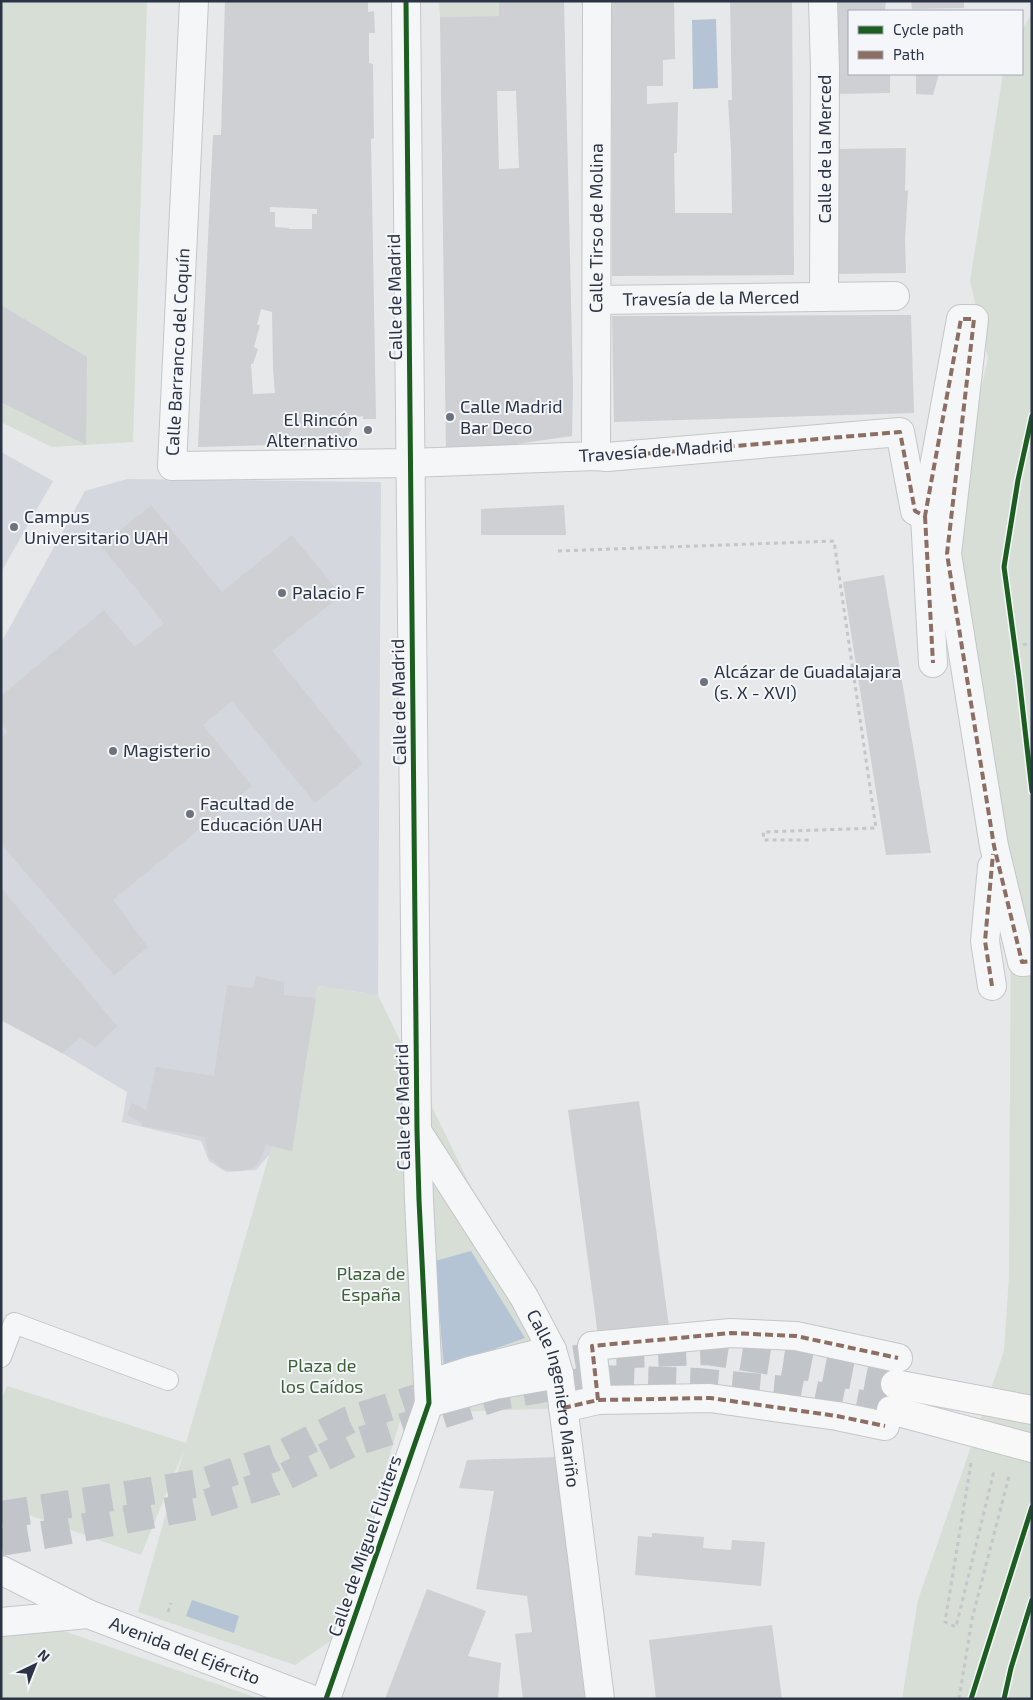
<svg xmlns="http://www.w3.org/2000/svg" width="1033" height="1700" font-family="'Exo 2',sans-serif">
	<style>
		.built { fill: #d4d7dd }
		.green { fill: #d6ded6 }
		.water { fill: #b4c4d5 }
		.building { fill: #ced0d3; fill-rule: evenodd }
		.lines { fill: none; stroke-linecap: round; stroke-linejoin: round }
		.secondary-tunnel { stroke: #c1c4c9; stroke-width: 28; stroke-dasharray: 28 14; stroke-linecap: butt }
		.service-casing { stroke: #c4c6c8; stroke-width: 22 }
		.pedestrian-casing { stroke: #c4c6c8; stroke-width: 30 }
		.minor-casing { stroke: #c4c6c8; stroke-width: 30 }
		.secondary-casing { stroke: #c4c6c8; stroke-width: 30 }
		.path { stroke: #c5c6ca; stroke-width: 3; stroke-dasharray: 4 4; stroke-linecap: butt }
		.service { stroke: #f5f6f7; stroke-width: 20 }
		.pedestrian { stroke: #f5f6f7; stroke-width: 28 }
		.minor { stroke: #f5f6f7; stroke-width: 28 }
		.secondary { stroke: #f8f8f8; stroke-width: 28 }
		.quiet { stroke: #8d6e63; stroke-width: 4; stroke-dasharray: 8 4; stroke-linecap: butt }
		.cycleway-casing { stroke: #f4f6f9; stroke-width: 8 }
		.cycleway { stroke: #1b5e20; stroke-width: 5 }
		.poi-dot { fill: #6c737f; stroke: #f4f6f9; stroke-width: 2 }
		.labels { text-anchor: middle; stroke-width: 4; stroke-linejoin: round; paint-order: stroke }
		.street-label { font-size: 18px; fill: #2b3445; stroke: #f4f6f9 }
		.poi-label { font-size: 18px; fill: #2b3445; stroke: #f4f6f9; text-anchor: start }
		.park-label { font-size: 18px; fill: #3f6138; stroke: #f4f6f9 }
	</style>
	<rect width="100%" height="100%" fill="#e6e8ea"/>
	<!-- built -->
	<g class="built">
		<path d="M1 452 53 481 1 572Z"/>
		<path d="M127 479 381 482 378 995 318 986 274 1149 256 1170 226 1172 209 1161 201 1141 122 1122 127 1092 62 1053 1 1020V643L85 491Z"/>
	</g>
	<!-- green -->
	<g class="green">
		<path d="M1 1H147L133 442 52 447 1 422Z"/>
		<path d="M439 1H499V16L440 17Z"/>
		<path d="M1032 14V1699H902L918 1600 1004 1351 1009 1276 1011 894 961 647 957 497 988 358 970 281 1003 74H1022V29Z"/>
		<path d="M318 986 378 995 524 1297 563 1408 402 1414 335 1638 295 1665 138 1612 184 1450 141 1555 1 1505V1401L7 1386 186 1443Z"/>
		<path d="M55 1628 260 1699H1V1635Z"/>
	</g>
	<!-- water -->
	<g class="water">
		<path d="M716 19 718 88 693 89 692 20Z"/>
		<path d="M471 1251 525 1338 444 1367 435 1261Z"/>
		<path d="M192 1600 239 1616 234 1633 186 1616Z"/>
	</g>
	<!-- building -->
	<g class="building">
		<path d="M225 1H368V12L374 11 375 33H369V63L373 64 374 139 371 138 376 419H363V416L357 417 345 443 198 447 213 135H221ZM270 207 317 209V214H312V229H289V228L275 227V212H270ZM261 309 272 312 273 369 275 393 253 394 251 364H253L258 349 254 347 260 325H257Z"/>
		<path d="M499 1H564L573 387 572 436 446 454 440 17 499 16ZM497 91H516L519 168 499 169Z"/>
		<path d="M612 1H674L675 59 663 60V86H647V104L678 102 677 153H674L675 213H732L731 151 728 100H732L730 1H792L794 275 612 276Z"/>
		<path d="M833 1H886L885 10 849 11V74H890V93L834 94Z"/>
		<path d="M911 1H964V8L912 9Z"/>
		<path d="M916 74H939L933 95 916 94Z"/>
		<path d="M906 148 905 191 908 190 905 239 906 273 836 274 834 149Z"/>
		<path d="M1 305 87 357 86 445 1 402Z"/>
		<path d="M911 315 914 413 614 422 612 316Z"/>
		<path d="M151 505 222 592 292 535 341 595 272 651 363 764 315 803 232 701 203 725 252 786 113 900 148 947 114 975 1 844V738L8 732 1 724V696L104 610 135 647 164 623 101 546Z"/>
		<path d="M564 505 566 535H481V509Z"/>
		<path d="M884 575 931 853 886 855 843 582Z"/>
		<path d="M1 888 117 1026 95 1048 81 1037 62 1053 1 1020Z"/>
		<path d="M256 976 284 982V995L316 998 292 1151 266 1145 259 1162 253 1168 241 1171H233L223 1169 209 1157 205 1137 142 1126V1123L127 1115 132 1103 146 1110 156 1067 214 1076 227 985 253 988Z"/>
		<path d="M639 1101 669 1327 598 1336 568 1110Z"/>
		<path d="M558 1457 587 1699H523L515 1634 532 1632 527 1596 476 1589 494 1491 459 1488 467 1460Z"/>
		<path d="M652 1533 704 1537 703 1548 731 1550 732 1540 765 1542 761 1586 635 1575 638 1536 652 1537Z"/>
		<path d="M427 1589 486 1611 468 1656 501 1663 498 1699H385Z"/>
		<path d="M772 1625 782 1699H656L649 1640Z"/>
	</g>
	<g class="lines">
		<!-- secondary-tunnel -->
		<g class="secondary-tunnel">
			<path d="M533 1366 602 1355 707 1351 803 1366 895 1384"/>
			<path d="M1 1515 200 1483 274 1458 349 1420 451 1387"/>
			<path d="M1 1542 49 1534 197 1506 274 1482 350 1444 500 1396 599 1379 697 1382 796 1391 891 1410"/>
		</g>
		<!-- service casing -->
		<g class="service-casing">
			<path id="service" d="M1 1357 14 1323 168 1380"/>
		</g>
		<!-- pedestrian casing -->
		<g class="pedestrian-casing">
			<g id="pedestrian">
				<path d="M607 457 900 432 915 511 925 516 961 319H974L947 554 994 846 1022 962 1032 961"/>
				<path d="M925 516 933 663"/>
				<path d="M992 867 985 941 992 986"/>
				<path d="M598 1400 592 1346 731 1333 796 1336 898 1358"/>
				<path d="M563 1408 598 1400 710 1398 837 1416 885 1426"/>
			</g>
		</g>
		<!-- minor casing -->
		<g class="minor-casing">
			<g id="minor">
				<path d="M194 1 172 466 410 463 596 456 607 457"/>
				<path d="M823 1 825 69 824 297"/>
				<path id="s1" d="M597 300 895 296"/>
				<path id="s2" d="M596 456 597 1"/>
				<path id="s3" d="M417 1131 524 1297 552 1350 559 1374 600 1699"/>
				<path d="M429 1384 469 1371 552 1350"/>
				<path d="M429 1403 495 1385 559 1374"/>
				<path id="s4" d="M1 1570 88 1614 311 1699"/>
				<path d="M1 1622 88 1614"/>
				<path d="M326 1699 429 1403 419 1200 417 1131 406 1"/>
			</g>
		</g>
		<!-- secondary casing -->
		<g class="secondary-casing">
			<g id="secondary">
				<path d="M895 1384 1032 1410"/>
				<path d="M891 1410 1032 1448"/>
			</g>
		</g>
		<!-- path -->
		<g class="path">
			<path d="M1032 416 1018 480 1004 567 1019 677 1032 791"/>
			<path d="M558 551 834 541 876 828 763 832 764 840H812"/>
			<path d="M1015 646 1032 643"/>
			<path d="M971 1463 945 1622 956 1627 994 1471"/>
			<path d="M168 1612 171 1603"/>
			<path d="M959 1699 972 1619 1009 1476"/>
			<path d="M971 1699 1032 1507"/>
			<path d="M1004 1699 1011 1668 1032 1600"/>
		</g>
		<!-- service -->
		<use href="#service" class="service"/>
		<!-- pedestrian -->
		<use href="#pedestrian" class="pedestrian"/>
		<!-- minor -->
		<use href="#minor" class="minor"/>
		<!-- secondary -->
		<use href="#secondary" class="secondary"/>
		<!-- quiet -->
		<g class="quiet">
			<path d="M607 457 900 432 915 511 925 516 961 319H974L947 554 994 846 1022 962 1032 961"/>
			<path d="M925 516 933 663"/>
			<path d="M992 986 985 941 993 854"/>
			<path d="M598 1400 592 1346 731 1333 796 1336 898 1358"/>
			<path d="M563 1408 598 1400 710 1398 837 1416 885 1426"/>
		</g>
		<!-- cycleway casing -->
		<g class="cycleway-casing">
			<g id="cycleway">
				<path d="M1032 416 1018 480 1004 567 1019 677 1032 791"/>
				<path d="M326 1699 429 1403 419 1200 417 1131 406 1"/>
				<path d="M971 1699 1032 1507"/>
				<path d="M1004 1699 1011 1668 1032 1600"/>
			</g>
		</g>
		<!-- cycleway -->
		<use href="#cycleway" class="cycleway"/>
	</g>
	<!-- markers -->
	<g class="poi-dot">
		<circle cx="450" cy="417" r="5"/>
		<circle cx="368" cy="430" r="5"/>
		<circle cx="14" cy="527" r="5"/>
		<circle cx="282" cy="593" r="5"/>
		<circle cx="704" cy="682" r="5"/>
		<circle cx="113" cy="751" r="5"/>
		<circle cx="190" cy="814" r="5"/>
	</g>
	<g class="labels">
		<!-- street labels -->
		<g class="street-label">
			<text transform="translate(825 149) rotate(-90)" y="6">Calle de la Merced</text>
			<text dy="6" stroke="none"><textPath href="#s2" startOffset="228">Calle Tirso de Molina</textPath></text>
			<text transform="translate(395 297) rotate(-91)" y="6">Calle de Madrid</text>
			<text dy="6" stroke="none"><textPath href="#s1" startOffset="114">Travesía de la Merced</textPath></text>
			<text transform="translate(178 352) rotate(-87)" y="6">Calle Barranco del Coquín</text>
			<text transform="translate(656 451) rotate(-4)" y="6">Travesía de Madrid</text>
			<text transform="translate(399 702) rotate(-91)" y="6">Calle de Madrid</text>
			<text transform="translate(403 1107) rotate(-91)" y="6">Calle de Madrid</text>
			<text dy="6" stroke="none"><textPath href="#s3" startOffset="305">Calle Ingeniero Mariño</textPath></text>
			<text transform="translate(365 1546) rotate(-71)" y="6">Calle de Miguel Fluiters</text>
			<text dy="6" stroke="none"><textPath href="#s4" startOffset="201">Avenida del Ejército</textPath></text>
		</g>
		<!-- poi labels -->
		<g class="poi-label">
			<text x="460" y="413">Calle Madrid<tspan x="460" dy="21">Bar Deco</tspan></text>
			<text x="358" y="426" text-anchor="end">El Rincón<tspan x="358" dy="21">Alternativo</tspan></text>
			<text x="24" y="523">Campus<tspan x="24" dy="21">Universitario UAH</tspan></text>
			<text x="292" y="599">Palacio F</text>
			<text x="714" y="678">Alcázar de Guadalajara<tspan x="714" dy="21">(s. X - XVI)</tspan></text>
			<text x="123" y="757">Magisterio</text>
			<text x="200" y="810">Facultad de<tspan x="200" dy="21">Educación UAH</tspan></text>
		</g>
		<!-- park labels -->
		<g class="park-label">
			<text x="371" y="1280">Plaza de<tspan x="371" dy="21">España</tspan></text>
			<text x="322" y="1372">Plaza de<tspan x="322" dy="21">los Caídos</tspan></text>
		</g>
	</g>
	<!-- border -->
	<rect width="1033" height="1700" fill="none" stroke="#2b3445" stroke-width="5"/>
	<!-- legend -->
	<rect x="848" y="10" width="175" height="65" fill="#f4f6f9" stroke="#a4a8b1"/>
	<rect x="858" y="26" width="25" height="8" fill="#1b5e20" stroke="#a4a8b1"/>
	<text x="893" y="35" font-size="15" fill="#2b3445">Cycle path</text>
	<rect x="858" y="51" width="25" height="8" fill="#8d6e63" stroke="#a4a8b1"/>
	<text x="893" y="60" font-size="15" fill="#2b3445">Path</text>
	<!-- north arrow -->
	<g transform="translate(35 1665) rotate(43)" stroke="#f4f6f9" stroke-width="4" paint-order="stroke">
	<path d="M0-4L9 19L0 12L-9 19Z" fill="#2b3445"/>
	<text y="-8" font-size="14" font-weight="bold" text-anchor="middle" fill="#2b3445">N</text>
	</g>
</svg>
